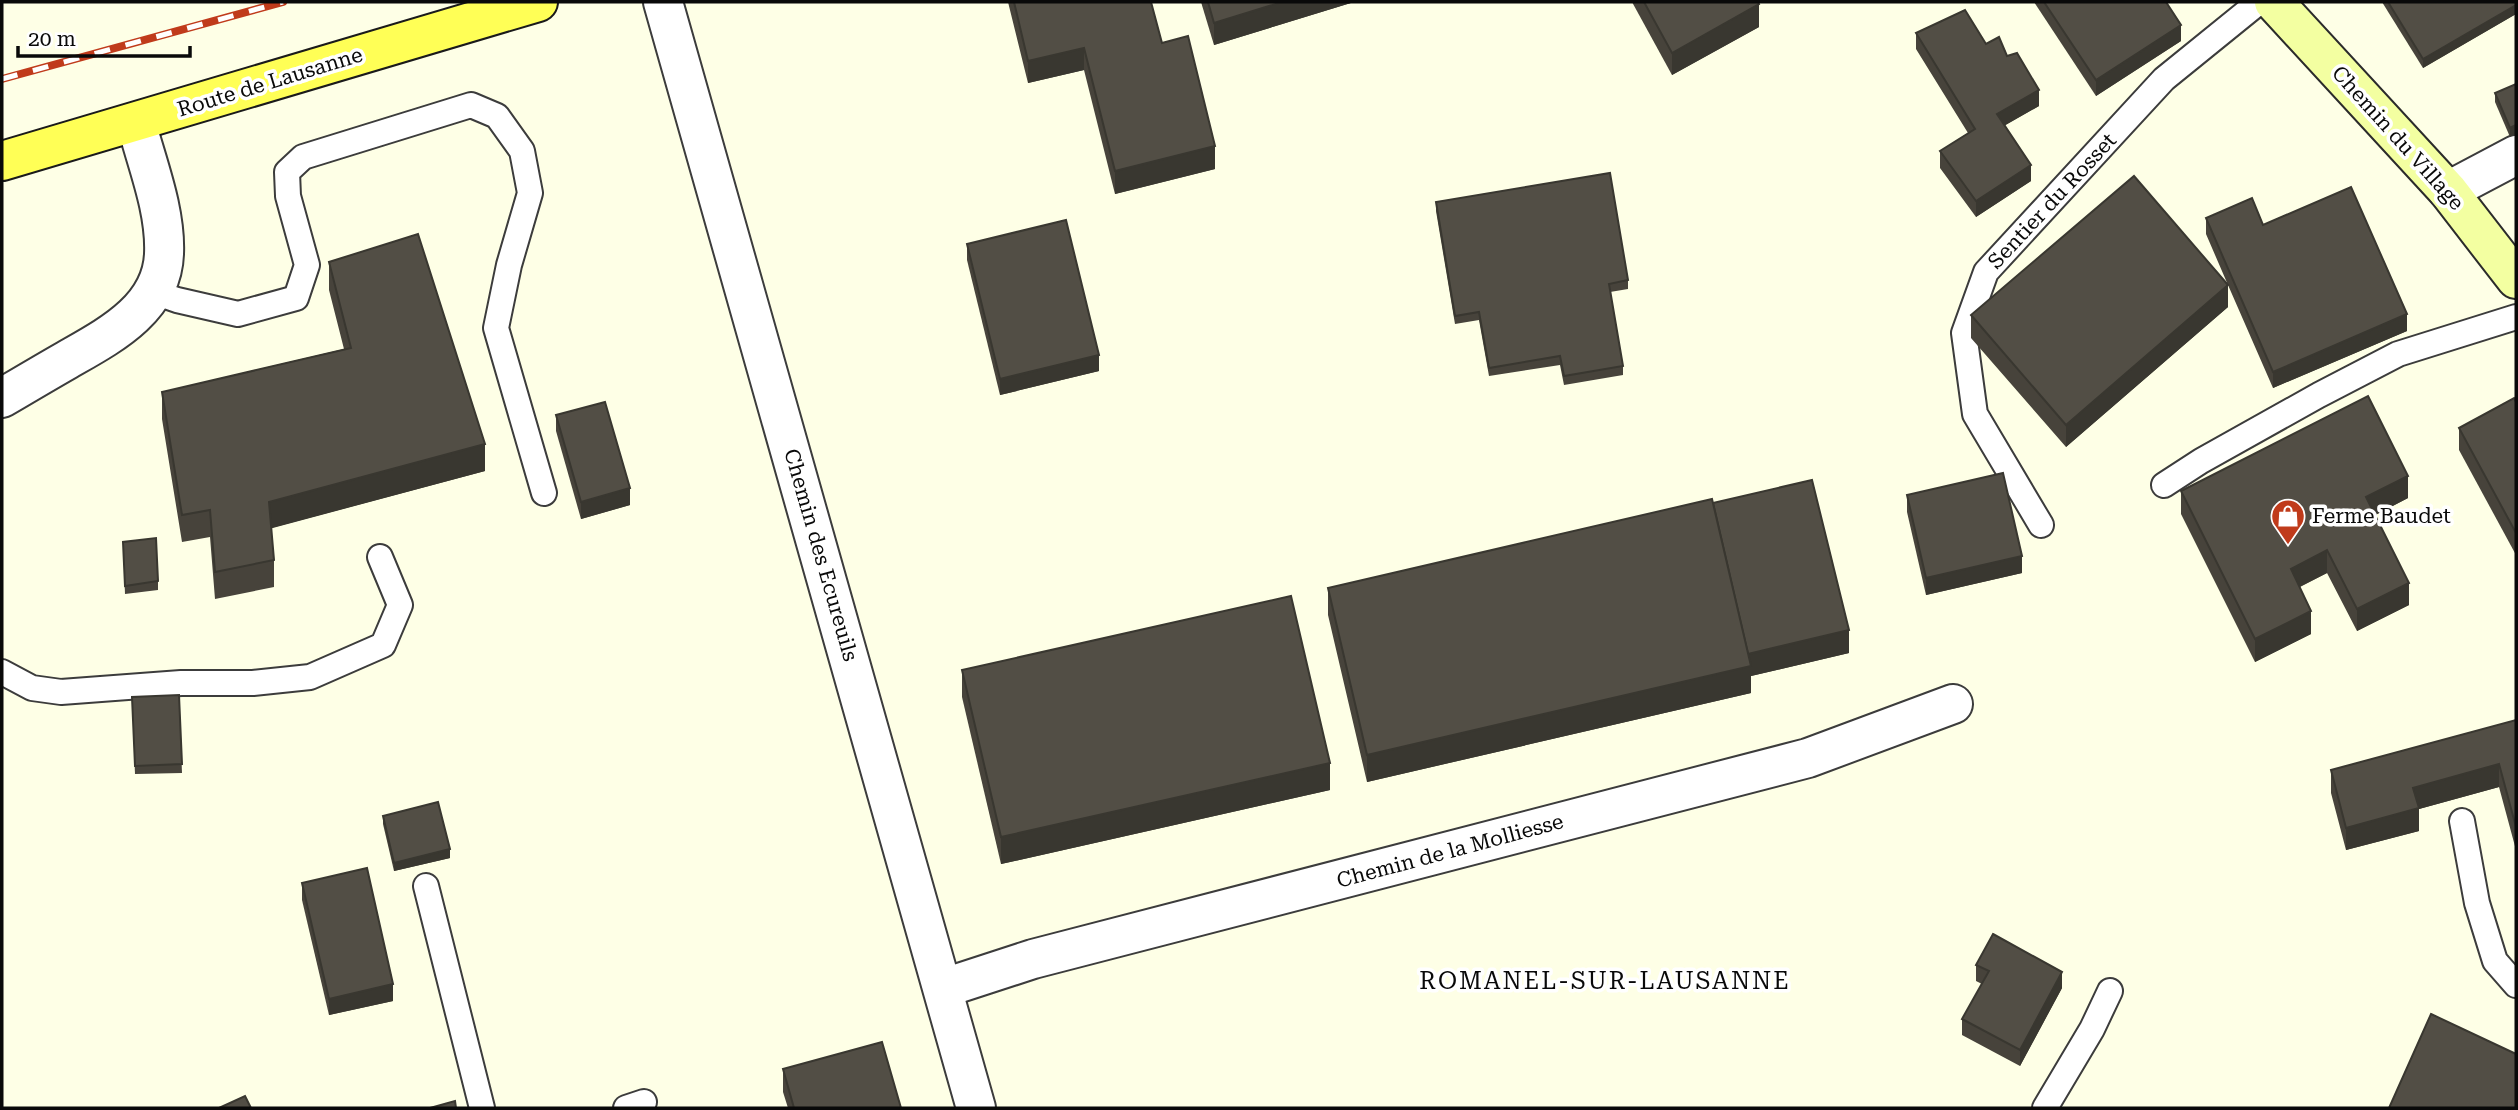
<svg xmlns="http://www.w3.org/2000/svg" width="2518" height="1110" font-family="'Roboto Serif',serif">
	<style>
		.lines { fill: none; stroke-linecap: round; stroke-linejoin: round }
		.lane-casing { stroke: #3c3c3c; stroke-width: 28 }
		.street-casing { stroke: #3c3c3c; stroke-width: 42 }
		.secondary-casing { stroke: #2b2b2b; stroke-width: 42 }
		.primary-casing { stroke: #1a1a1a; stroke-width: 42 }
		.lane { stroke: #fff; stroke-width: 24 }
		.street { stroke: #fff; stroke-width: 38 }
		.secondary { stroke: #f3ffa1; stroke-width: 38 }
		.primary { stroke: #ffff56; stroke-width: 38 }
		.rail-casing { stroke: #c03b1b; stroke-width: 8 }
		.rail { stroke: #fff; stroke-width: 5; stroke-dasharray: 16; stroke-linecap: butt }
		.wall { fill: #47433b }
		.shaded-wall { fill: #393730 }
		.building { fill: #524e45; stroke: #393730; stroke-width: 2 }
		.labels { text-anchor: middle; stroke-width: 7; stroke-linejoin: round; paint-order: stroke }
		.street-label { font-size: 21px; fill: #090909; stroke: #fff }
		.poi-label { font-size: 21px; fill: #090909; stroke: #fff; text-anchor: start }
		.quarter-label { font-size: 24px; letter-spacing: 2px; fill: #090909; stroke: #fff }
	</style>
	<rect width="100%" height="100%" fill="#feffe6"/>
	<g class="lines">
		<!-- lane casing -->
		<g class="lane-casing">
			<g id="lane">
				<path d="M154 292 177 300 238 314 296 298 307 265 288 196 287 172 303 157 471 105 497 116 522 151 530 193 509 265 496 328 544 493"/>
				<path d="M2164 485 2201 461 2319 395 2398 354 2516 317"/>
				<path d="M2041 525 1975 414 1964 333 1986 272 2164 79 2259 2"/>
				<path d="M2 672 32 688 61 692 181 683H253L310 677 383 645 400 605 380 557"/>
				<path d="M2462 821 2477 903 2495 961 2516 985"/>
				<path d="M426 886 482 1108"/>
				<path d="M626 1108 644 1102"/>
				<path d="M2045 1108 2092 1029 2110 991"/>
			</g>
		</g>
		<!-- street casing -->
		<g class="street-casing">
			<g id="street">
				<path d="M663 2 976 1108"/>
				<path d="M2448 191 2516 155"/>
				<path d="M2 398C24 385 46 372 67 360 109 336 162 309 164 254 166 210 147 164 136 122"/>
				<path d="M944 988 1033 959 1808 758 1953 704"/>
			</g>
		</g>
		<!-- secondary casing -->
		<g class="secondary-casing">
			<path id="secondary" d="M2274 2 2448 191 2516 279"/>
		</g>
		<!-- primary casing -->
		<g class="primary-casing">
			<path id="primary" d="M2 161 538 2"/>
		</g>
		<!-- lane -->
		<use href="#lane" class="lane"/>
		<!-- street -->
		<use href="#street" class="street"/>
		<!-- secondary -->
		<use href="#secondary" class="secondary"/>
		<!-- primary -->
		<use href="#primary" class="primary"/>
		<!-- rail casing -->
		<g class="rail-casing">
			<path id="rail" d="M2 79 283 2"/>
		</g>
		<!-- rail -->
		<use href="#rail" class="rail"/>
	</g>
	<!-- wall -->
	<g class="wall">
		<path d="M1008 2H1151L1162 43 1215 169 1115 194 1084 70 1028 83Z"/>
		<path d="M1201 2H1354L1214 45Z"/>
		<path d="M1632 2H1758L1759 27 1672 75Z"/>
		<path d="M2034 2H2166L2181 41 2096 96Z"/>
		<path d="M2382 2H2516V14L2423 68Z"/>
		<path d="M1916 33 1986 44 2007 56 2039 106 2005 125 2031 181 1976 217 1940 168V151L1968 133 1916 49Z"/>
		<path d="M2516 84 2510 137 2495 102V93Z"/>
		<path d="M1436 202 1628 280V289L1610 292 1623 366V375L1564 385 1560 365 1489 376 1479 320 1455 324 1436 211Z"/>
		<path d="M2206 218 2263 225 2407 331 2273 388 2228 285V307L2066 447 1971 338V315L2228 285 2206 234Z"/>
		<path d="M967 244 1099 371 1000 395 967 260Z"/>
		<path d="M329 262 485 471 271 528 274 560V587L215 599 210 537 182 542 162 419V392L344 349 329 290Z"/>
		<path d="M2516 402V555L2459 450V428Z"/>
		<path d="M556 415 630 505 581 519 556 431Z"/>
		<path d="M2181 491 2408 498 2375 515 2409 605 2357 631 2327 573 2300 587 2311 634 2255 662 2181 514Z"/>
		<path d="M1907 495 2022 573 1926 595 1907 512Z"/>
		<path d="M123 542 158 581V590L125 594Z"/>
		<path d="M1328 588 1849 653 1751 676V693L1367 782 1328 615Z"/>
		<path d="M962 670 1330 790 1001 864 962 697Z"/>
		<path d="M179 695 182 773 135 774 132 697Z"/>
		<path d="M2516 720V850L2499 787 2419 809V831L2346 850 2331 793V770Z"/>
		<path d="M383 816 450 858 394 871 383 824Z"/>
		<path d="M302 883 393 1001 329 1015 302 900Z"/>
		<path d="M1976 965 2062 988 2020 1066 1962 1035V1019L1982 984 1976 981Z"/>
		<path d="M783 1069 901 1108H788L783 1092Z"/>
	</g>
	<!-- shaded-wall -->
	<g class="shaded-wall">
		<path d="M1282 2H1354L1214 45V23Z"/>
		<path d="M1759 4V27L1672 75V53Z"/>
		<path d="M2516 5V14L2423 68V59Z"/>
		<path d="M2181 25V41L2096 96V80Z"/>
		<path d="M1084 48V70L1028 83V61Z"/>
		<path d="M2039 90V106L1997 130V114Z"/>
		<path d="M2516 125V134L2510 137V128Z"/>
		<path d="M1215 146V169L1115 194V171Z"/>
		<path d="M2031 165V181L1976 217V201Z"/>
		<path d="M2228 285V307L2066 447V425Z"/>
		<path d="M2407 314V331L2273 388V372Z"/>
		<path d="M1099 355V371L1000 395V379Z"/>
		<path d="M485 444V471L269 529V502Z"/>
		<path d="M2408 476V498L2366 520V497Z"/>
		<path d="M630 488V505L581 519V502Z"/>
		<path d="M2327 550V573L2291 591V569Z"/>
		<path d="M2022 556V573L1926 595V578Z"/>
		<path d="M2409 583V605L2357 631V609Z"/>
		<path d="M2311 611V634L2255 662V639Z"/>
		<path d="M1849 630V653L1751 676V693L1367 782V755L1748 654Z"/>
		<path d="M1330 763V790L1001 864V837Z"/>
		<path d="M2499 764V787L2419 809V831L2346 850V828L2413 788Z"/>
		<path d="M450 849V858L394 871V863Z"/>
		<path d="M2062 972V988L2020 1066V1050Z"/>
		<path d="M393 984V1001L329 1015V999Z"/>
	</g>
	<!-- building -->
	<g class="building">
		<path d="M1014 2H1151L1162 43 1188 36 1215 146 1115 171 1084 48 1028 61Z"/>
		<path d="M1208 2H1282L1214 23Z"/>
		<path d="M1644 2H1758L1759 4 1672 53Z"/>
		<path d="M2044 2H2166L2181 25 2096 80Z"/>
		<path d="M2388 2H2516V5L2423 59Z"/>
		<path d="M1965 10 1986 44 1999 37 2007 56 2017 53 2039 90 1997 114 2031 165 1976 201 1940 151 1975 129 1916 33Z"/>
		<path d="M2516 84V125L2510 128 2495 93Z"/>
		<path d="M1610 173 1628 280 1609 284 1623 366 1564 376 1560 356 1489 368 1479 312 1455 316 1436 202Z"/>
		<path d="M2134 176 2228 285 2066 425 1971 315Z"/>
		<path d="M2351 187 2407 314 2273 372 2206 218 2252 198 2263 225Z"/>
		<path d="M1066 220 1099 355 1000 379 967 244Z"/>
		<path d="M418 234 485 444 269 502 274 560 215 572 210 510 182 515 162 392 351 348 329 262Z"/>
		<path d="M2368 396 2408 476 2366 497 2409 583 2357 609 2327 550 2291 569 2311 611 2255 639 2181 491Z"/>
		<path d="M2514 398 2516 402V533L2459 428Z"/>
		<path d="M605 402 630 488 581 502 556 415Z"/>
		<path d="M2003 473 2022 556 1926 578 1907 495Z"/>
		<path d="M1812 480 1849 630 1748 654 1713 503Z"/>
		<path d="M1712 499 1751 666 1367 755 1328 588Z"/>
		<path d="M156 538 158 581 125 586 123 542Z"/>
		<path d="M1291 596 1330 763 1001 837 962 670Z"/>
		<path d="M179 695 182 764 135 766 132 697Z"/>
		<path d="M2516 720V827L2499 764 2413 788 2419 808 2346 828 2331 770Z"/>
		<path d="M438 802 450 849 394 863 383 816Z"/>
		<path d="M367 868 393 984 329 999 302 883Z"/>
		<path d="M1993 934 2062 972 2020 1050 1962 1019 1989 971 1976 965Z"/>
		<path d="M2431 1014 2516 1054V1108H2389Z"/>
		<path d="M882 1042 901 1108H794L783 1069Z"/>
		<path d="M245 1096 251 1108H219Z"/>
		<path d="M455 1101 456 1108H430Z"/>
	</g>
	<!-- icons -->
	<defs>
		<g id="shop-pin" transform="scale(1.75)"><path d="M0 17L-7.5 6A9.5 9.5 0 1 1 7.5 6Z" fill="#c03b1b" stroke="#fff"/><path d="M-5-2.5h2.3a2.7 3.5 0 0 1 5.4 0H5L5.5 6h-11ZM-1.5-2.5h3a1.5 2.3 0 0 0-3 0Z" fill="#fff"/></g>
	</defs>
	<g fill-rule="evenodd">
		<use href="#shop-pin" x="2288" y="516"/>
	</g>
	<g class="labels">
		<!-- street labels -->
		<g class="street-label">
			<text transform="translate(270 82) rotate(-17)" y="7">Route de Lausanne</text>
			<text transform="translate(2398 138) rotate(48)" y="7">Chemin du Village</text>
			<text transform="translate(2052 201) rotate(-47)" y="7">Sentier du Rosset</text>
			<text transform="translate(821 555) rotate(74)" y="7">Chemin des Ecureuils</text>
			<text transform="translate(1450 851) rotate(-15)" y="7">Chemin de la Molliesse</text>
		</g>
		<!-- poi labels -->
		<g class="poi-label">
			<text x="2312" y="523">Ferme Baudet</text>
		</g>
		<!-- quarter labels -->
		<g class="quarter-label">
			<text x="1605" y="989">ROMANEL-SUR-LAUSANNE</text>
		</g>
	</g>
	<!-- border -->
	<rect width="2518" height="1110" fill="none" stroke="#090909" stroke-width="7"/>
	<!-- scale -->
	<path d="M18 46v10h172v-10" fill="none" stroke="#090909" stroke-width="3.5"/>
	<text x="28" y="46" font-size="21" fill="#090909" stroke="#ffffff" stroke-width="5" paint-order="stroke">20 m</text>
</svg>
